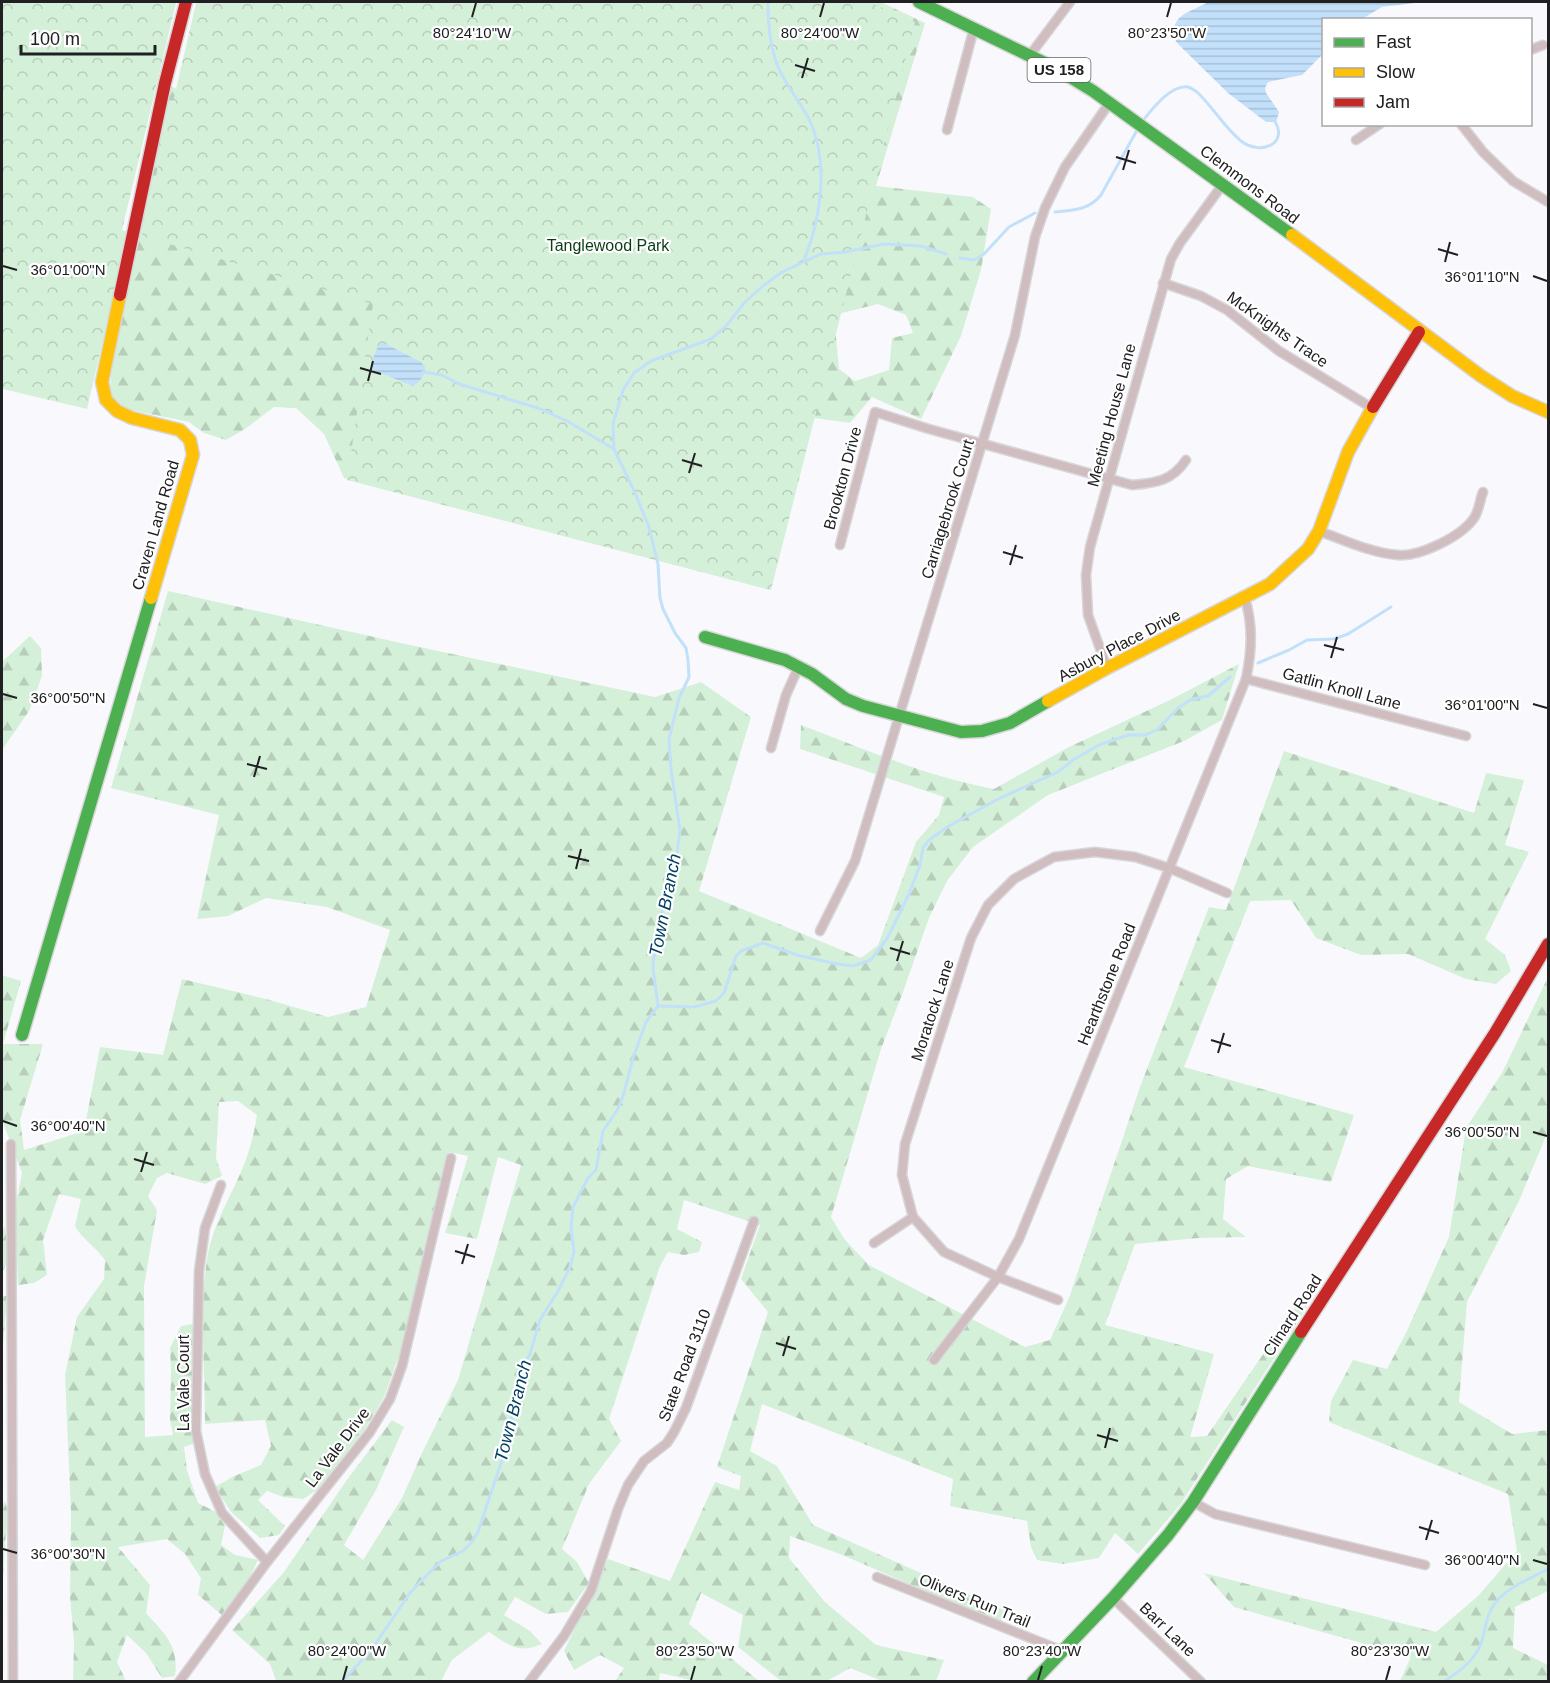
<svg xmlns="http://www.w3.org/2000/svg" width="1550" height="1683" font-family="Arial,sans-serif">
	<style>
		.forest { fill: url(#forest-firs); fill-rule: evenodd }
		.park { fill: url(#park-crowns) }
		.water { fill: url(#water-rules) }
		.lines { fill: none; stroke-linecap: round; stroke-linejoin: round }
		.stream { stroke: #c2e0fa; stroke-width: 3 }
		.street-casing { stroke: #d7d7d9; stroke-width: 11 }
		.fast-casing { stroke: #d7d7d9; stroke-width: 15 }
		.slow-casing { stroke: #d7d7d9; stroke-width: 15 }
		.jam-casing { stroke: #d7d7d9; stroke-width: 15 }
		.street { stroke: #cfbdc0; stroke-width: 8 }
		.fast { stroke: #4caf50; stroke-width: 12 }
		.slow { stroke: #ffc107; stroke-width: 12 }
		.jam { stroke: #c62828; stroke-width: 12 }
		.ticks { fill: none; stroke: #202023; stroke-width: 2 }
		.labels { text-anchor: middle; stroke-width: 4.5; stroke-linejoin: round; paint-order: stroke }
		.shield { fill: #fff; stroke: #636365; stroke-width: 1.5 }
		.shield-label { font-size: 15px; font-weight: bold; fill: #202023 }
		.street-label { font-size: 16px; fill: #202023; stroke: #fff }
		.park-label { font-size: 16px; fill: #0a3d16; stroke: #fff }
		.water-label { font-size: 18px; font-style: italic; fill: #034064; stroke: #fff }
		.ticks-label { font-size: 15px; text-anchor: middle; fill: #202023; stroke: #fff; stroke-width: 4.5; stroke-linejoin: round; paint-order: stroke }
	</style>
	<defs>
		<pattern id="forest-firs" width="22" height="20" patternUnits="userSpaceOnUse" patternTransform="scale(1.5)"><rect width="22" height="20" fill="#d5f0d9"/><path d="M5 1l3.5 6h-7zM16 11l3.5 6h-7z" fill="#b7ceba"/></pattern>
		<pattern id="park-crowns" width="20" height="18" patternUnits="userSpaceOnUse" patternTransform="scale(1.5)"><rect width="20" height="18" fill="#d5f0d9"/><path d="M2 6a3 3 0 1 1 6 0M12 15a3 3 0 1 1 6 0" fill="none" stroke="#b7ceba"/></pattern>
		<pattern id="water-rules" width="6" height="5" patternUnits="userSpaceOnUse" patternTransform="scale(1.5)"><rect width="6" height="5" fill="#c2e0fa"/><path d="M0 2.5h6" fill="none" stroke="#a6c0d6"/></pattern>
	</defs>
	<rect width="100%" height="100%" fill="#f9f9fd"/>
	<!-- forest -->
	<g class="forest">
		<path d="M214 2H881L925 23 876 186 973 197 991 209 981 270 961 336 921 419 872 397 850 423 800 416 771 590 344 478 324 434 296 408 274 407 245 429 226 440 204 433 189 422 121 408 112 402 110 391 112 363 152 165 171 86 224 116ZM878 304 906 315 913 333 892 338 889 370 855 381 839 369 834 315Z"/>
		<path d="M168 591 410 645 655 697 701 682 751 717 699 891 861 958 878 945 916 842 939 815 944 797 800 749 801 725C864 749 928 777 994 789L1069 747 1168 701 1239 664 1222 720 1184 741 1048 795 973 847 947 881 929 918 903 992 881 1049 831 1217 845 1240 869 1265 1025 1347 1050 1340 1069 1298 1140 1087 1209 907 1226 910 1284 751 1474 813 1486 773 1524 780 1505 845 1529 852 1485 939 1505 955 1511 971 1496 984 1466 979 1408 954 1361 955 1316 938 1291 900 1250 901 1184 1067 1354 1115 1331 1182 1248 1166 1226 1179 1223 1219 1246 1237 1198 1238 1135 1244 1105 1325 1214 1354 1190 1437 1207 1436 1299 1302 1307 1307 1180 1505 1138 1554 1115 1533 1099 1558 1063 1564 1037 1560 1031 1547 1027 1521 950 1506 953 1479 762 1404 750 1451 777 1466 813 1525 1004 1610 1002 1624 840 1554 790 1536 789 1558 825 1602 876 1645 944 1660 936 1681H882L850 1668 827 1681H781L738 1647 743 1615 701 1593 689 1624 759 1681H695L660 1673 659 1681H615L624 1668 600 1655 574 1670 564 1651 608 1559 670 1581 715 1482 739 1490 741 1476 717 1467 768 1312 741 1279 760 1225 684 1200 677 1229 702 1242 699 1252 684 1255 668 1252 660 1266 609 1419 621 1441 589 1484 562 1549 577 1562 589 1583 568 1612 546 1614 515 1597 504 1615 530 1631 542 1644C518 1654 510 1646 489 1632L452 1660 441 1681H276L270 1664 232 1630 284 1572 346 1481 392 1420 404 1427 376 1490 344 1545 363 1560 402 1498 422 1453 458 1380 521 1165 498 1157 477 1239 445 1233 468 1156 449 1152 404 1342 384 1397 365 1429 317 1490 303 1499 283 1497 267 1491 258 1500 285 1526 279 1535 260 1538 231 1512 215 1487 232 1477 261 1465 271 1446 265 1420 205 1424C205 1371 199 1305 208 1253 214 1224 229 1199 241 1172 249 1153 254 1135 257 1115L238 1101 219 1102 216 1158 222 1176 205 1184 167 1173 157 1178 148 1196 157 1210 144 1286 145 1437 173 1435 170 1420 171 1371 170 1348 181 1326 193 1324 195 1443 184 1447 187 1470 198 1503 216 1512 225 1526 221 1545 235 1555 258 1560 244 1589 223 1616 198 1595 201 1578 185 1554 167 1539 118 1547 150 1585 146 1613C165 1634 179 1645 175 1676L162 1678 146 1653 127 1635 117 1662 126 1681H73L74 1643 70 1596 71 1513 65 1375 77 1317 104 1279 105 1260C96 1247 83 1240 75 1226L81 1199 59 1194 43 1240 47 1275 34 1283 18 1285 15 1208 22 1173 2 1120V975L21 981 3 1044H43L20 1120 24 1150 84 1131 100 1047 163 1055 182 979 266 999 328 1017 366 1007 390 930 327 907 266 898 228 916 197 919 219 815 111 788Z"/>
		<path d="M30 636 41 648 42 676 29 711 2 750V662Z"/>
		<path d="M1548 977V1131L1519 1201 1467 1302 1459 1402 1512 1434 1548 1430V1591L1515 1607 1513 1648 1548 1665V1681H1516L1510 1679 1506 1682 1400 1681 1411 1657 1234 1607 1204 1573 1436 1632 1478 1596 1517 1551 1508 1494 1329 1422 1331 1401 1353 1360 1387 1369 1406 1333 1449 1237 1466 1128 1502 1073Z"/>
		<path d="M5 1227C6 1241 10 1261 2 1273V1231Z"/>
		<path d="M2 1296H7L3 1346H2Z"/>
		<path d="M5 1501 9 1515 5 1542 2 1600V1506Z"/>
	</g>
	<!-- park -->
	<g class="park">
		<path d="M2 2 176 3 122 230 128 232 87 409 3 389 2 394Z"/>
		<path d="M199 2H869L915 22 771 590 347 480 373 304 142 236 196 3Z"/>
	</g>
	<!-- water -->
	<g class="water">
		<path d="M1208 2H1423L1382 7 1362 19 1324 20 1323 54 1302 75 1268 82 1265 88 1266 93 1279 112 1276 122H1266L1228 93 1177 43 1172 34C1177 11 1190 13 1208 2Z"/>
		<path d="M384 343 421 362 425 367C425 376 420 381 413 386L373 370 371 363 379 344Z"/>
	</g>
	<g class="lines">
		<!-- stream -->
		<g class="stream">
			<path d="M768 2C768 23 770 49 779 69 787 87 801 103 810 121 829 163 821 219 804 260"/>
			<path d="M1145 118C1154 107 1171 85 1188 87 1191 88 1194 90 1197 92 1213 107 1224 127 1241 141 1260 156 1290 144 1274 120"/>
			<path d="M1055 212C1074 210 1089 210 1101 195L1136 132"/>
			<path d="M960 258 974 260 984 254 1009 227 1035 213"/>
			<path d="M423 372 442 375 459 384 538 408 567 421 614 449"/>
			<path d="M1258 663 1289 650 1307 640 1334 639 1348 634 1391 607"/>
			<path d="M658 1006 694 1007 716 1001 724 993 736 956 741 951 763 943 797 955 837 964 853 966 871 960 888 937 909 894 920 865 923 848 929 840 949 826 998 799 1058 772 1073 760 1099 745 1128 735H1146L1158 729 1178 708 1192 699 1208 696 1230 677"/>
			<path d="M342 1682 372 1649 410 1593 423 1579 441 1561 463 1551 471 1543 478 1532 511 1433 512 1406 522 1368 530 1354 540 1320 558 1291 570 1267 574 1252 571 1227 573 1207 588 1178 596 1170 603 1131 618 1109 624 1093 633 1058 646 1022 658 1006 653 968 655 938 677 853 680 830 671 770 669 739 679 698 689 677 688 660 686 648 675 633 663 609 660 598 658 564 649 527 635 493 614 449 613 424 623 390 634 373 651 361 711 339 726 326 745 302 763 286 782 272 821 254 845 252 884 244 921 246 946 254"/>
			<path d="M1443 1682C1458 1673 1473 1662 1480 1646 1487 1629 1484 1617 1496 1602 1509 1586 1532 1578 1548 1569"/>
		</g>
		<!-- street casing -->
		<g class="street-casing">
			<g id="street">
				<path d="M1530 50 1543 45"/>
				<path d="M1030 55 1070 2"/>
				<path d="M1461 124 1483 152 1513 181 1548 202"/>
				<path d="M947 130 974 28"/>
				<path d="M1356 140 1380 124"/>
				<path d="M1163 283 1201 296 1227 310 1279 351 1372 408"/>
				<path d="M1319 531C1344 540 1371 553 1398 555 1420 557 1462 536 1474 518 1479 511 1480 499 1483 492"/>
				<path d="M840 545 875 412 929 429 1132 485C1156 483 1172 481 1186 460"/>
				<path d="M1107 668 1088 615 1086 575 1090 547 1171 259 1180 243 1223 184"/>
				<path d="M1246 679 1466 736"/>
				<path d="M771 748 786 695 799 666"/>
				<path d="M820 931 855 861 1015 335 1035 237 1045 208 1065 167 1110 102"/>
				<path d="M11 1144 13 1682"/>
				<path d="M221 1185 205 1228 199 1271 196 1431 205 1474 222 1513 267 1562"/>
				<path d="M874 1243 913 1217"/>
				<path d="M1058 1300 998 1277 944 1252 913 1217 902 1175 905 1144 971 938 988 905 1014 879 1054 857 1095 852 1135 857 1169 868 1227 893"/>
				<path d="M934 1360 998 1277 1019 1239 1246 679C1252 650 1253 626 1245 598"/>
				<path d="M1193 1502 1215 1514 1425 1565"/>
				<path d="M877 1577 1063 1651"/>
				<path d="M1113 1598 1201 1682"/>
				<path d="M179 1682 267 1562 370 1432 390 1399 402 1366 451 1158"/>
				<path d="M529 1682 564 1636 591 1591 618 1509 628 1485 644 1461 667 1443 674 1432 686 1408 754 1221"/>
			</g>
		</g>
		<!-- fast casing -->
		<g class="fast-casing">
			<g id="fast">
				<path d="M919 2 1057 69 1093 91 1292 235"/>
				<path d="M705 637 785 660 812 674 846 699 863 706 961 732 982 731 1010 723 1048 701"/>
				<path d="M22 1035 151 598"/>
				<path d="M1033 1682 1113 1598 1168 1535 1193 1502 1301 1332"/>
			</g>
		</g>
		<!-- slow casing -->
		<g class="slow-casing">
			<g id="slow">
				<path d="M1292 235 1481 376 1512 396 1548 412"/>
				<path d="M120 295 102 382 106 400 117 411 132 418 180 430 190 440 193 455 151 598"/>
				<path d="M1048 701 1107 668 1270 584 1308 549 1319 531 1348 452 1373 407"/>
			</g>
		</g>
		<!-- jam casing -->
		<g class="jam-casing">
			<g id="jam">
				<path d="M120 295 165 83 186 2"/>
				<path d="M1373 407 1419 332"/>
				<path d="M1301 1332 1495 1033 1548 944"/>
			</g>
		</g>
		<!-- street -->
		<use href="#street" class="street"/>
		<!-- fast -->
		<use href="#fast" class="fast"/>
		<!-- slow -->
		<use href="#slow" class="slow"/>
		<!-- jam -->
		<use href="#jam" class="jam"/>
	</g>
	<!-- ticks -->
	<path class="ticks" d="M472 17 476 3M820 17 824 3M1167 17 1171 3M795 65 815 71M802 78 808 58M1116 157 1136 163M1123 170 1129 150M1438 249 1458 255M1445 262 1450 242M3 266 17 270M1533 276 1547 281M360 368 381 374M368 381 373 361M682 460 702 466M689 473 695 453M1003 552 1023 558M1010 565 1016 545M1324 645 1344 650M1331 658 1337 637M3 694 17 698M1533 704 1547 708M247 764 267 769M254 777 260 756M568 856 589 861M576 869 581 849M890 948 910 954M897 961 903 941M1211 1040 1231 1046M1218 1053 1224 1033M3 1121 17 1126M1533 1132 1547 1136M134 1159 154 1165M141 1172 147 1152M455 1251 475 1257M462 1264 468 1244M776 1343 796 1349M783 1356 789 1336M1097 1435 1118 1441M1105 1448 1110 1428M1419 1527 1439 1533M1426 1540 1432 1520M3 1549 17 1553M1533 1560 1547 1564M343 1680 347 1666M691 1680 695 1666M1038 1680 1042 1666M1386 1680 1390 1666"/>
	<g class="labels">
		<!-- shield labels -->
		<rect class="shield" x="1027.5" y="58" width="63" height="24" rx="4.5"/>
		<g class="shield-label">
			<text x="1059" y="75">US 158</text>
		</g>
		<!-- street labels -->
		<g class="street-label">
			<text transform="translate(1250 184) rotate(37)" y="6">Clemmons Road</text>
			<text transform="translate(1278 329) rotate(35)" y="6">McKnights Trace</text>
			<text transform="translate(1111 415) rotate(-75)" y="6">Meeting House Lane</text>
			<text transform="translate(842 478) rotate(-75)" y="6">Brookton Drive</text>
			<text transform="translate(947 509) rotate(-73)" y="6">Carriagebrook Court</text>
			<text transform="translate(155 525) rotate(-74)" y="6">Craven Land Road</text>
			<text transform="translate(1119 645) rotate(-28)" y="6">Asbury Place Drive</text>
			<text transform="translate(1342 688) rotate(15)" y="6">Gatlin Knoll Lane</text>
			<text transform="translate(1106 984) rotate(-68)" y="6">Hearthstone Road</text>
			<text transform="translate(932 1010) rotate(-72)" y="6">Moratock Lane</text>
			<text transform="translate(1292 1315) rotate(-57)" y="6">Clinard Road</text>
			<text transform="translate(684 1365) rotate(-69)" y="6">State Road 3110</text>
			<text transform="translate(183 1383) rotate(-90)" y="6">La Vale Court</text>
			<text transform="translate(337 1447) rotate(-53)" y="6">La Vale Drive</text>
			<text transform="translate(975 1600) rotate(22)" y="6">Olivers Run Trail</text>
			<text transform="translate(1168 1629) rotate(44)" y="6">Barr Lane</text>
		</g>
		<!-- park labels -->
		<g class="park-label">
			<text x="608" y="251">Tanglewood Park</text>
		</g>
		<!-- water labels -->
		<g class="water-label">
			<text transform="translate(665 905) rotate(-79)" y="6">Town Branch</text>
			<text transform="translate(513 1411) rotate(-76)" y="6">Town Branch</text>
		</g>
	</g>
	<g class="ticks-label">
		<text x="472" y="38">80°24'10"W</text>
		<text x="820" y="38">80°24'00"W</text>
		<text x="1167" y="38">80°23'50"W</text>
		<text x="68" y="275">36°01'00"N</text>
		<text x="1482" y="282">36°01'10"N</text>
		<text x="68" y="703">36°00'50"N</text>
		<text x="1482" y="710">36°01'00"N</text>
		<text x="68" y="1131">36°00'40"N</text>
		<text x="1482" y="1137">36°00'50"N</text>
		<text x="68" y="1559">36°00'30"N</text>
		<text x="1482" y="1565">36°00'40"N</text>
		<text x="347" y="1656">80°24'00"W</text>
		<text x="695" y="1656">80°23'50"W</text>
		<text x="1042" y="1656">80°23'40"W</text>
		<text x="1390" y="1656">80°23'30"W</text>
	</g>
	<!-- border -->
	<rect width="1550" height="1683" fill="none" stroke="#202023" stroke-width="6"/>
	<!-- legend -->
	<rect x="1322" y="18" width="210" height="108" fill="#ffffff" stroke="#a6a6a7" stroke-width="1.5"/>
	<rect x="1334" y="38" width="30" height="9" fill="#4caf50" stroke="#a6a6a7" stroke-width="1.5"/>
	<text x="1376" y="48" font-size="18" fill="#202023">Fast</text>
	<rect x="1334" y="68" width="30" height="9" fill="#ffc107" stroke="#a6a6a7" stroke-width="1.5"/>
	<text x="1376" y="78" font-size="18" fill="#202023">Slow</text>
	<rect x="1334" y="98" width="30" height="9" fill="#c62828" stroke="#a6a6a7" stroke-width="1.5"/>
	<text x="1376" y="108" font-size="18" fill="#202023">Jam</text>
	<!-- scale -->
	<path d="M21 45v9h134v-9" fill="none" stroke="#202023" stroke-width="3"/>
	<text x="30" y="45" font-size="18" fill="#202023" stroke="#ffffff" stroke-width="4.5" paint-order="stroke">100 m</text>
</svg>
